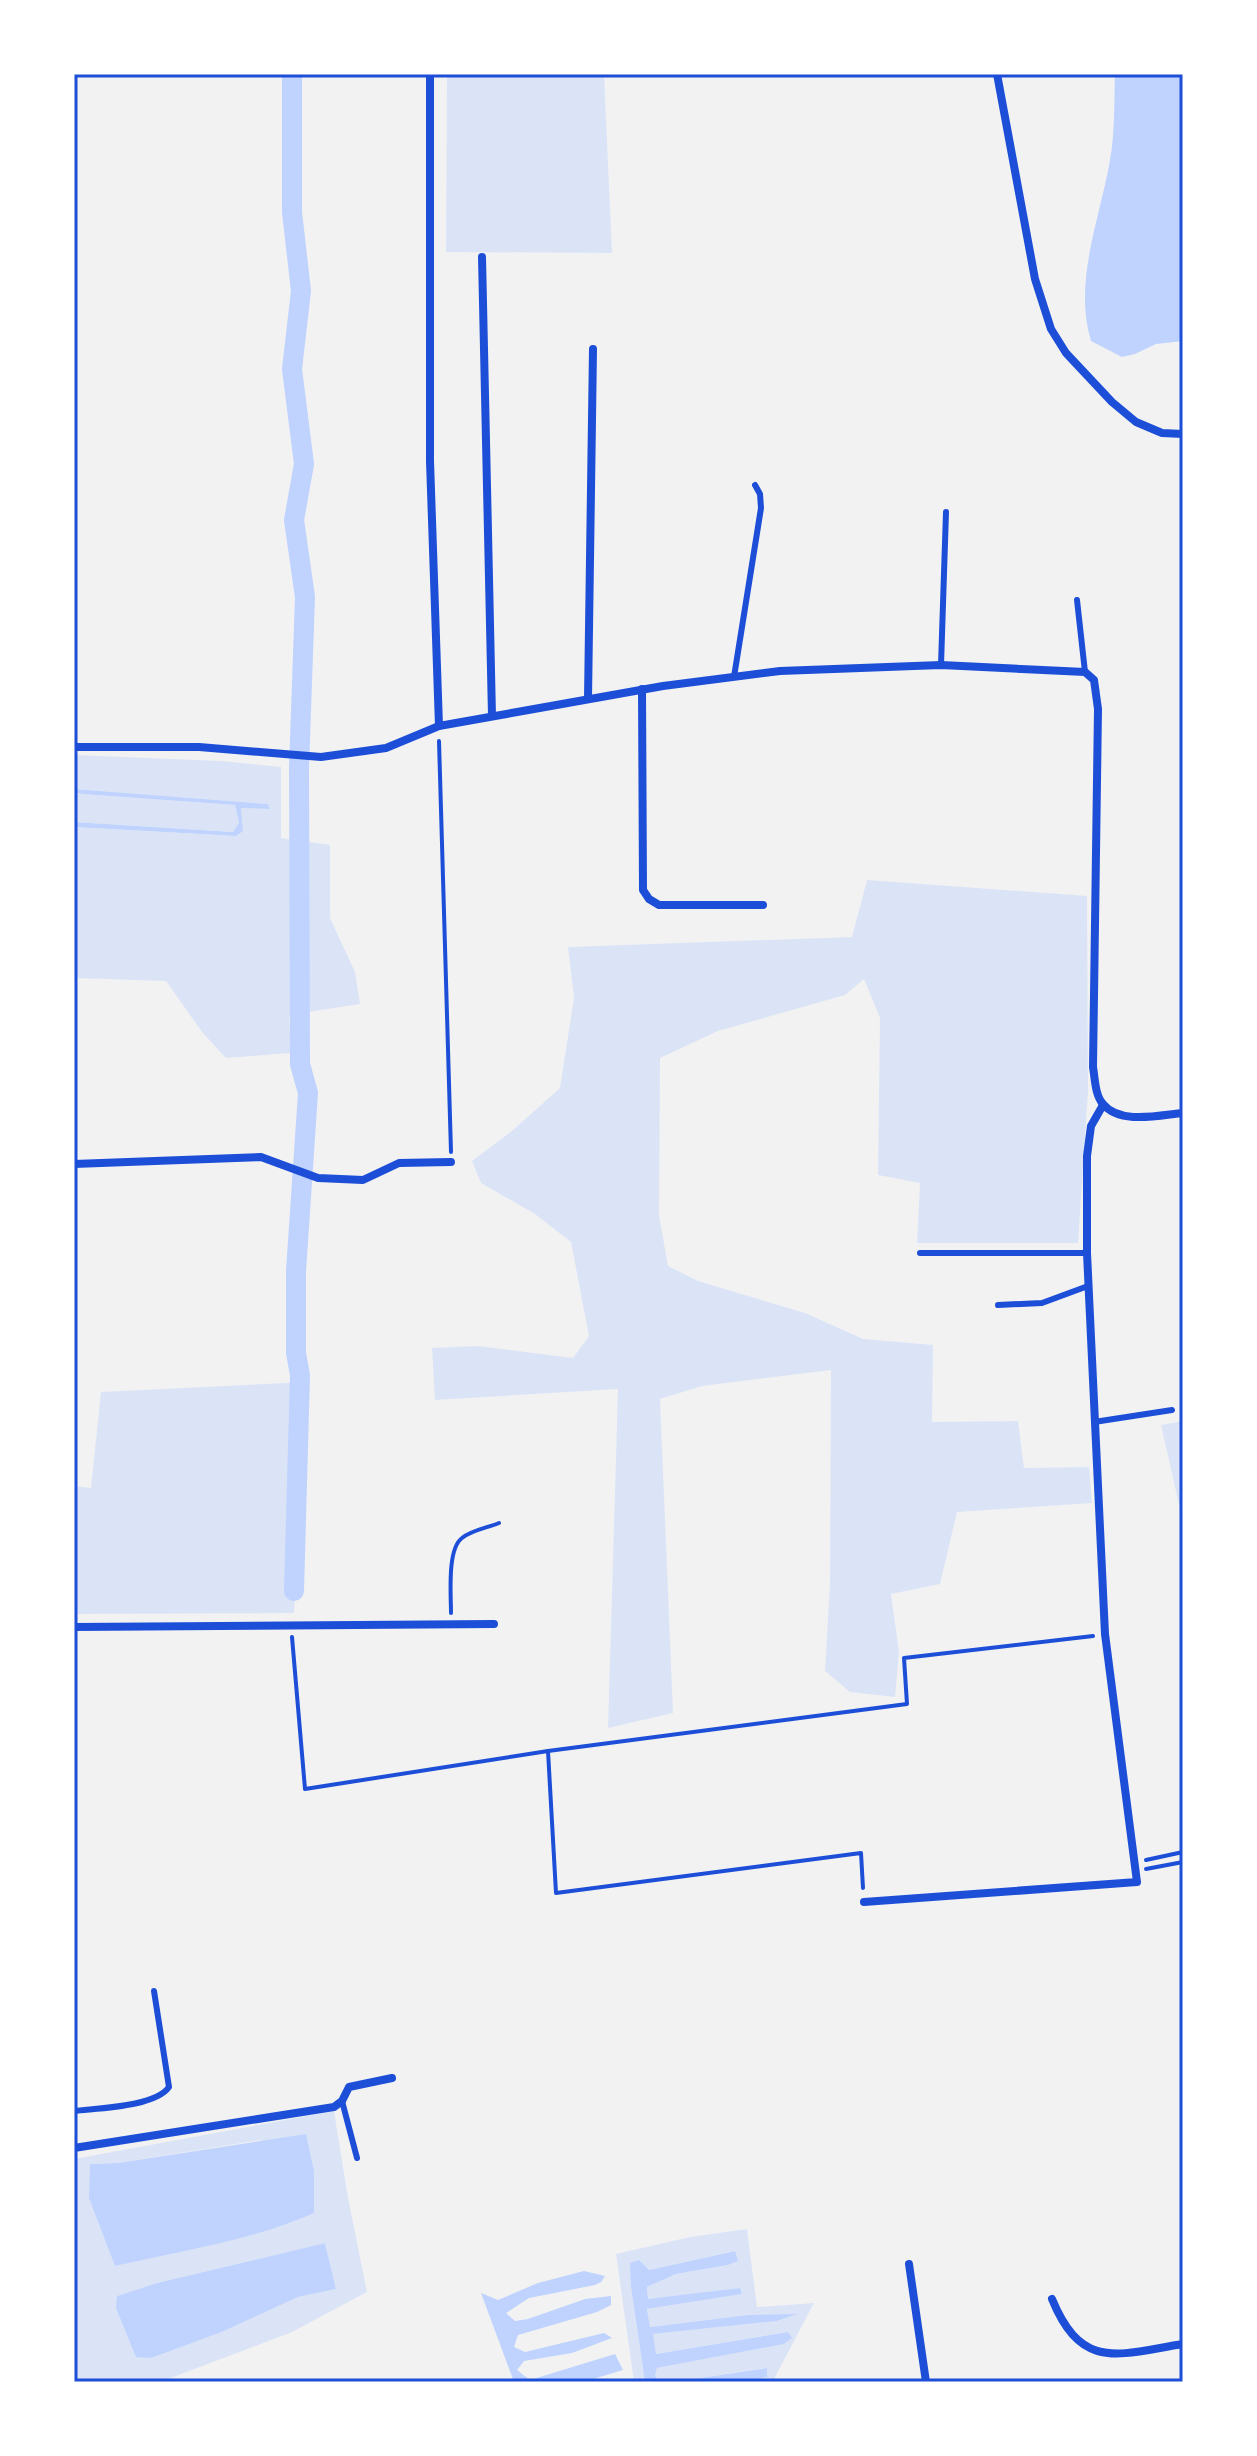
<svg xmlns="http://www.w3.org/2000/svg" width="1257" height="2456" font-family="Figtree,sans-serif">
	<style>
		.green { fill: #dbe4f7; fill-rule: evenodd }
		.water { fill: #bfd3fe }
		.lines { fill: none; stroke-linecap: round; stroke-linejoin: round }
		.canal { stroke: #bfd3fe; stroke-width: 20 }
		.path { stroke: #1d4ed8; stroke-width: 4 }
		.service { stroke: #1d4ed8; stroke-width: 6 }
		.minor { stroke: #1d4ed8; stroke-width: 8 }
		.neatline { fill: none; stroke: #1d4ed8; stroke-width: 3 }
	</style>
	<rect width="100%" height="100%" fill="#f2f2f2"/>
	<!-- green -->
	<g class="green">
		<path d="M447 74H604L612 253 446 252Z"/>
		<path d="M74 755 222 761 281 767V838L330 845V918L355 972 360 1004 289 1015 291 1053 226 1058 202 1032 166 981 74 978V827L236 836 243 830 241 808 270 809 268 804 74 789Z"/>
		<path d="M74 792 82 794 235 805 239 823 234 832 74 822Z"/>
		<path d="M867 880 1087 896 1088 1091 1078 1243H917L920 1183 878 1175 880 1018 864 979 845 995 718 1031 660 1058 659 1215 668 1266 698 1281 805 1313 863 1339 933 1345 932 1422 1018 1421 1024 1468 1089 1467 1092 1503 957 1512 940 1584 891 1594 899 1652 895 1697 850 1692 825 1671 830 1583 831 1370 702 1386 660 1399 673 1713 608 1728 618 1389 435 1400 432 1348 478 1346 573 1358 589 1336 571 1242 535 1214 481 1183 472 1161 512 1131 560 1088 574 998 568 947 852 937Z"/>
		<path d="M307 1382 294 1613 74 1614V1486L91 1488 101 1392Z"/>
		<path d="M1183 1421V1522L1161 1425Z"/>
		<path d="M334 2111 348 2198 367 2292 292 2332 160 2382H74V2159ZM261 2140 295 2221 115 2266 90 2164 118 2163ZM325 2243 336 2289 298 2297 224 2331 117 2296 157 2283Z"/>
		<path d="M747 2229 757 2307 814 2303 774 2379 775 2382H740L767 2377 766 2368 674 2382H660L655 2376 657 2368 784 2344 791 2338 788 2332 656 2354 652 2334 777 2321 794 2315H748L650 2327 647 2309 742 2294 648 2299 647 2287 676 2274 728 2265 738 2261 734 2251 649 2270 631 2287 645 2382H634L616 2254 690 2237Z"/>
	</g>
	<!-- water -->
	<g class="water">
		<path d="M1115 74H1183V341L1156 344 1135 354 1122 357 1091 341C1073 282 1100 219 1110 160 1115 132 1114 102 1115 74Z"/>
		<path d="M74 789 268 804 270 809 241 808 243 831 236 836 74 827V822L233 832 239 823 235 805 82 794 74 792Z"/>
		<path d="M306 2134 314 2171V2213C254 2240 179 2251 115 2266L89 2198 90 2164 118 2163Z"/>
		<path d="M325 2243 336 2289 298 2297 224 2331 151 2358 136 2357 116 2308 117 2296 157 2283Z"/>
		<path d="M735 2251 738 2261 728 2265 676 2274 647 2287 648 2299 740 2288 742 2294 647 2309 650 2327 748 2315 797 2314 777 2321 653 2334 656 2354 788 2332 792 2338 784 2344 657 2368 655 2376 660 2382H645L631 2287 630 2263 639 2260 649 2270Z"/>
		<path d="M584 2271 605 2276 601 2282 595 2285 529 2298 506 2313 515 2321 528 2319 585 2299 611 2296V2305L597 2312 518 2335 514 2347 525 2352 604 2333 612 2338 572 2353 524 2361 517 2370 530 2380 615 2354 623 2370 583 2382H514L481 2293 498 2300 538 2283Z"/>
		<path d="M767 2368V2377L740 2382H674Z"/>
	</g>
	<g class="lines">
		<!-- canal -->
		<path class="canal" d="M292 74V212L301 291 292 369 304 464 294 520 305 597 299 768 300 1064 308 1093 296 1271V1353L300 1375 294 1591"/>
		<!-- path -->
		<g class="path">
			<path d="M439 741 451 1152"/>
			<path d="M451 1613C451 1595 447 1549 462 1538 472 1530 487 1528 499 1523"/>
			<path d="M292 1637 305 1789 548 1751 556 1893 861 1853 863 1888"/>
			<path d="M548 1751 907 1704 904 1658 1093 1636"/>
			<path d="M1146 1860 1183 1852"/>
			<path d="M1146 1869 1183 1862"/>
		</g>
		<!-- service -->
		<g class="service">
			<path d="M1077 600 1085 672"/>
			<path d="M941 665 946 512"/>
			<path d="M734 677 761 508 760 494 755 485"/>
			<path d="M920 1253H1087"/>
			<path d="M998 1305 1042 1303 1088 1286"/>
			<path d="M1094 1422 1172 1410"/>
			<path d="M342 2101 357 2158"/>
			<path d="M74 2111C98 2108 155 2107 169 2087L154 1991"/>
		</g>
		<!-- minor -->
		<g class="minor">
			<path d="M430 74V461L439 726"/>
			<path d="M997 74 1035 279 1051 329 1066 353 1112 402 1136 422 1162 433 1183 434"/>
			<path d="M482 257 492 716"/>
			<path d="M642 689 643 890 649 899 659 905H763"/>
			<path d="M588 699 593 349"/>
			<path d="M74 747H199L321 757 386 748 439 726 663 686 780 671 941 665 1085 672 1094 680 1098 709 1093 1067C1095 1079 1095 1095 1103 1104 1120 1125 1160 1115 1183 1113"/>
			<path d="M74 1164 261 1157 318 1178 363 1180 399 1163 451 1162"/>
			<path d="M74 1627 494 1624"/>
			<path d="M864 1902 1137 1882 1105 1634 1087 1253V1156L1091 1126 1103 1105"/>
			<path d="M74 2148 334 2107 342 2101 349 2087 392 2078"/>
			<path d="M909 2264 926 2382"/>
			<path d="M1052 2299C1082 2372 1119 2354 1183 2344"/>
		</g>
	</g>
	<!-- border -->
	<rect width="1257" height="2456" fill="none" stroke="#ffffff" stroke-width="152"/>
	<rect x="76" y="76" width="1105" height="2304" class="neatline"/>
</svg>
